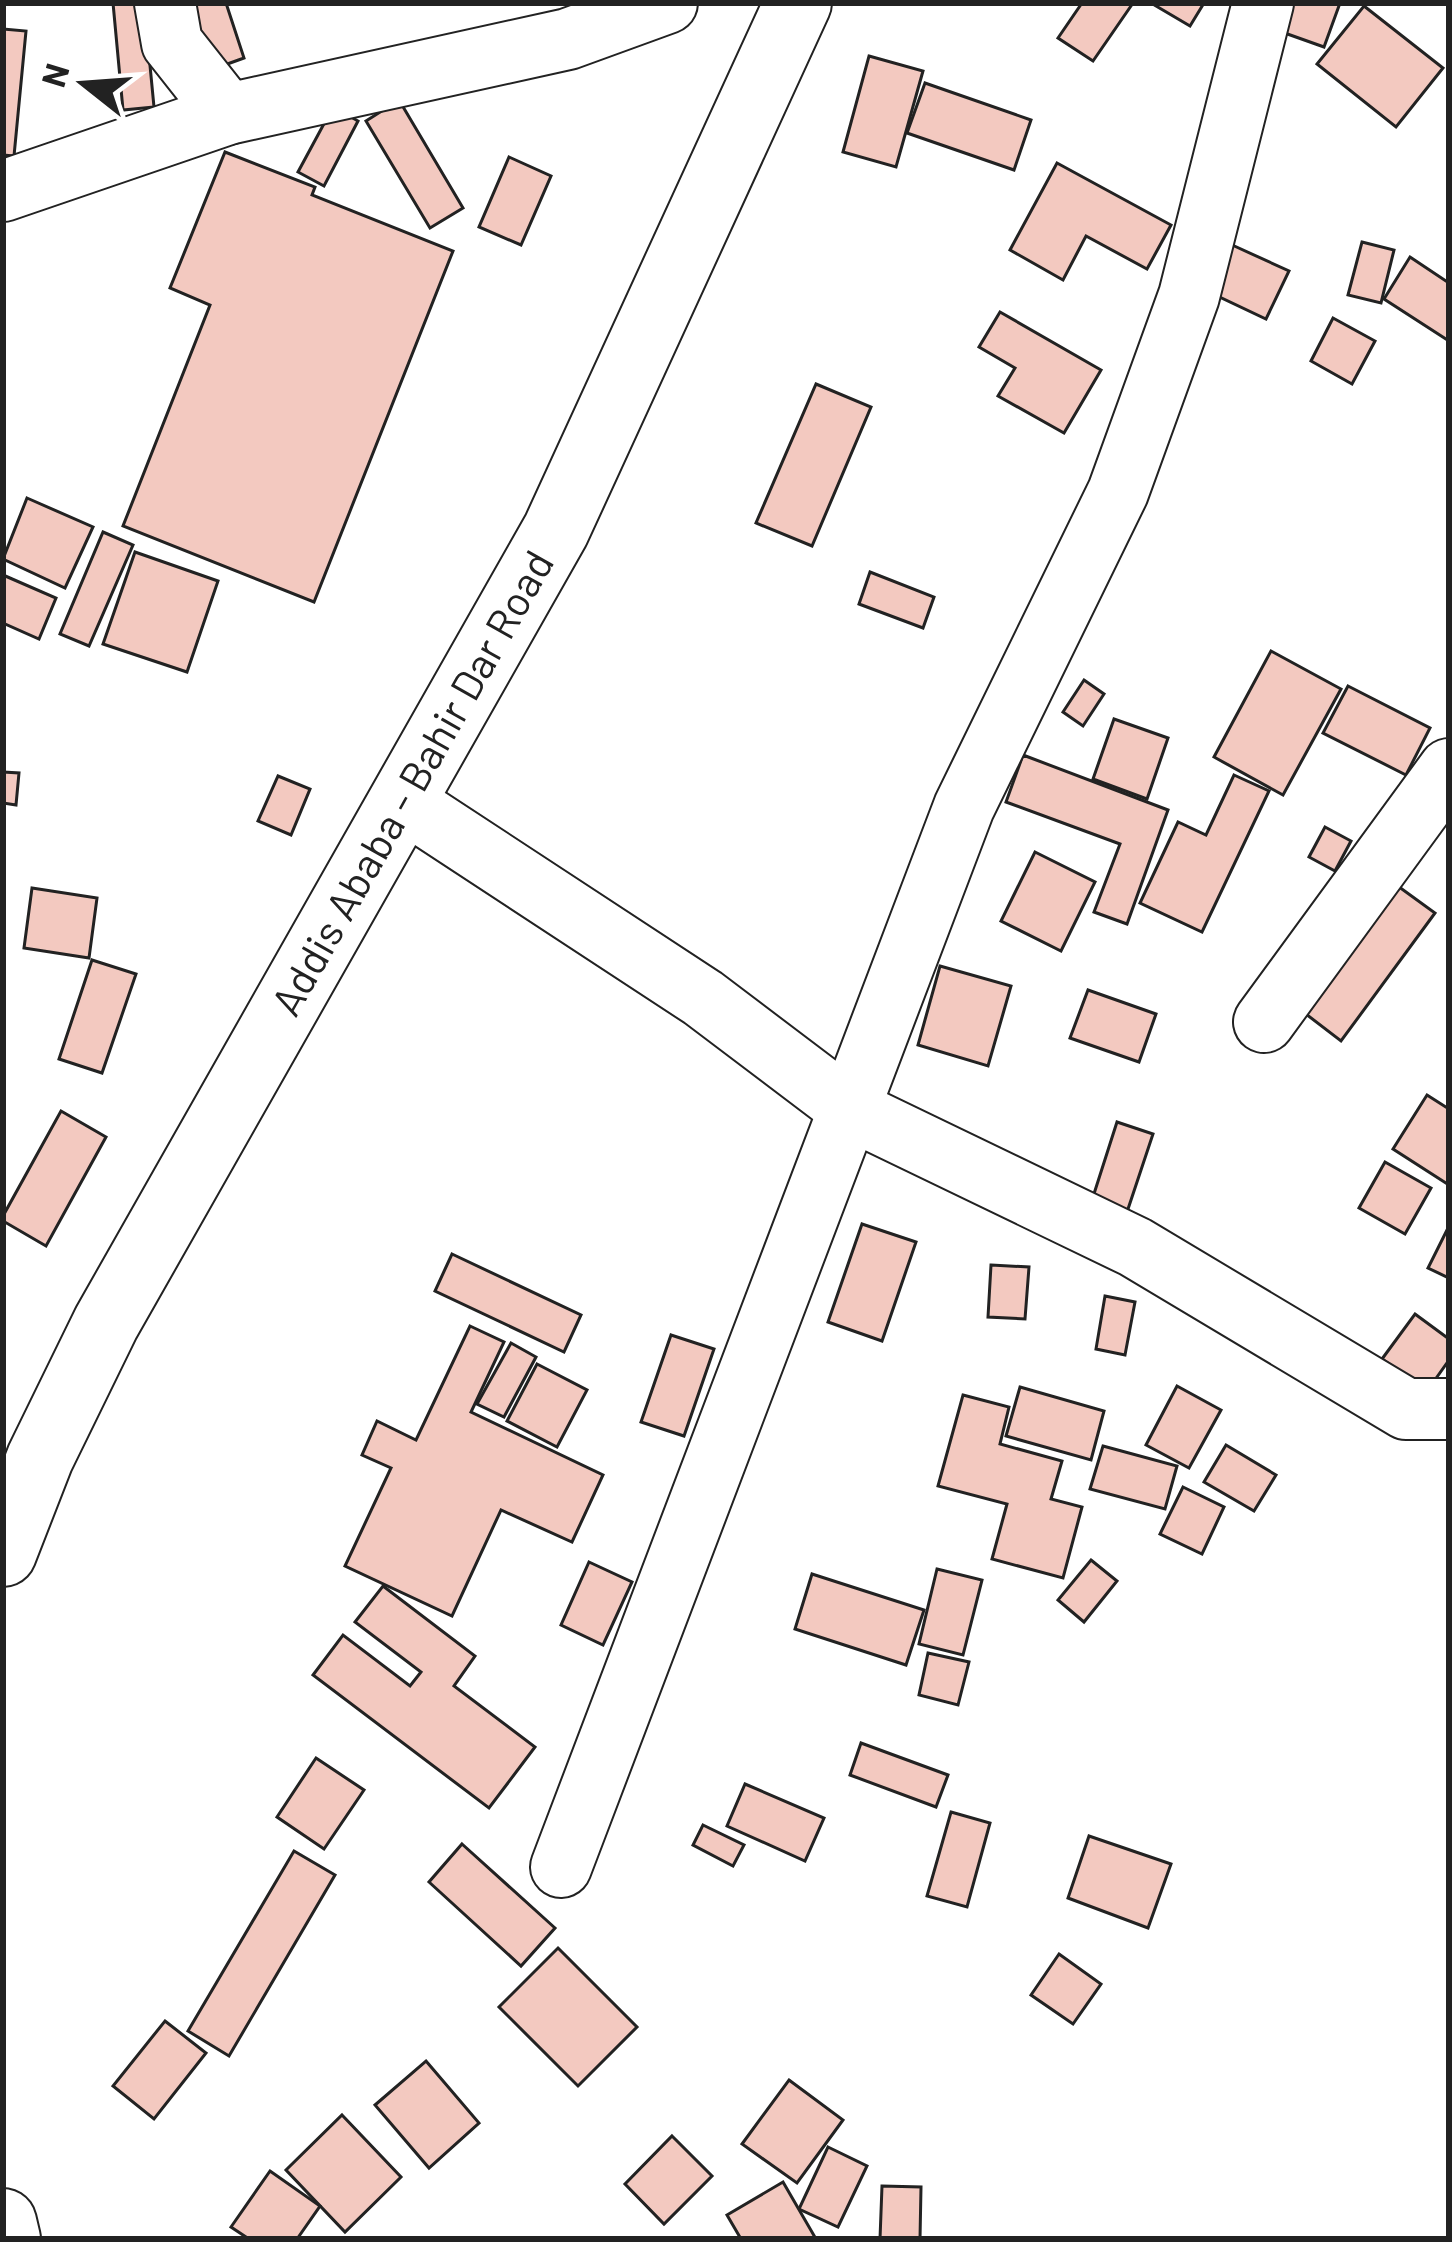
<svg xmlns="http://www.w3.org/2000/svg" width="1452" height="2242" font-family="Barlow,sans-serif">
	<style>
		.building { fill: #f3c9c0; stroke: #222; stroke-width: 3 }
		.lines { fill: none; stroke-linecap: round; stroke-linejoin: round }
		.minor-casing { stroke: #222; stroke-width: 64 }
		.highway-casing { stroke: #222; stroke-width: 70 }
		.minor { stroke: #fff; stroke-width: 60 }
		.highway { stroke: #fff; stroke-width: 66 }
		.labels { text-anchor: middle; stroke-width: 9; stroke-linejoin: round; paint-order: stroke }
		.street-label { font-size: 42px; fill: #222; stroke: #fff }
	</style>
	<rect width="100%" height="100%" fill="#fff"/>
	<!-- building -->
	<g class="building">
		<path d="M113 3H144L154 107 123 110Z"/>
		<path d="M184 3H226L244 58 208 71Z"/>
		<path d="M1082 3H1133L1093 61 1058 38Z"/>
		<path d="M1151 3H1204L1190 26Z"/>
		<path d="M1288 3H1340L1324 47 1279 31Z"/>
		<path d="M1364 6 1443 68 1396 127 1317 64Z"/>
		<path d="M3 29 26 31 14 156 3 155Z"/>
		<path d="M869 56 923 71 896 167 843 152Z"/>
		<path d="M925 83 1031 120 1014 170 907 133Z"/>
		<path d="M399 100 463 208 430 228 366 121Z"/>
		<path d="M333 107 358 121 324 186 298 172Z"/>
		<path d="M225 152 315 187 312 195 453 251 314 602 123 526 210 305 170 288Z"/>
		<path d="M509 157 551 176 521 245 479 227Z"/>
		<path d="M1057 163 1171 225 1147 269 1086 236 1063 280 1010 250Z"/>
		<path d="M1362 242 1394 250 1381 303 1348 295Z"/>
		<path d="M1230 244 1289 271 1266 319 1207 291Z"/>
		<path d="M1410 257 1449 283V341L1384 299Z"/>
		<path d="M1000 312 1101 370 1064 433 998 396 1015 368 979 347Z"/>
		<path d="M1333 318 1375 341 1352 384 1311 361Z"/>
		<path d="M816 384 871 407 812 546 756 523Z"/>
		<path d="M27 498 93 527 65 588 3 559Z"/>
		<path d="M103 532 133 545 89 646 60 634Z"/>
		<path d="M135 552 218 581 187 672 103 644Z"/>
		<path d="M870 572 934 597 923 628 859 604Z"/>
		<path d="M3 575 56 598 39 639 3 623Z"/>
		<path d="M1271 651 1341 689 1283 795 1214 757Z"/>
		<path d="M1084 680 1104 694 1083 726 1063 712Z"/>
		<path d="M1348 686 1430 728 1406 775 1323 733Z"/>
		<path d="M1114 719 1168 738 1147 799 1093 779Z"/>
		<path d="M1023 755 1168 810 1127 924 1094 912 1120 844 1006 802Z"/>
		<path d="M3 772 19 773 16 805 3 803Z"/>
		<path d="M1234 775 1269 791 1202 932 1140 903 1178 822 1206 835Z"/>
		<path d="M278 776 310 789 291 835 258 821Z"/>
		<path d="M1325 827 1351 841 1335 871 1309 857Z"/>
		<path d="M1035 852 1095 882 1061 951 1001 921Z"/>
		<path d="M1395 884 1435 913 1341 1041 1302 1011Z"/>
		<path d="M32 888 97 898 89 958 24 948Z"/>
		<path d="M92 960 136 974 102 1073 59 1059Z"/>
		<path d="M940 966 1011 986 988 1066 918 1045Z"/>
		<path d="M1088 990 1156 1014 1139 1062 1070 1038Z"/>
		<path d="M1427 1095 1449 1109V1185L1393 1149Z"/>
		<path d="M61 1111 106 1137 46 1246 3 1221V1216Z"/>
		<path d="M1117 1122 1153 1134 1127 1212 1092 1200Z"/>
		<path d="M1385 1162 1431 1188 1405 1234 1359 1208Z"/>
		<path d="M862 1224 916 1242 882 1341 828 1322Z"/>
		<path d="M1449 1226V1278L1428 1268Z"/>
		<path d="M452 1254 581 1315 564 1352 435 1291Z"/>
		<path d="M991 1265 1029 1267 1025 1319 988 1317Z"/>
		<path d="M1105 1296 1135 1302 1125 1355 1096 1349Z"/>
		<path d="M1415 1314 1449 1339V1360L1427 1391 1382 1359Z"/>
		<path d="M470 1326 504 1342 471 1412 603 1475 572 1542 501 1510 452 1616 345 1566 391 1468 362 1455 377 1421 416 1440Z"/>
		<path d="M671 1335 714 1349 684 1436 641 1422Z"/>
		<path d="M511 1343 536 1357 504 1417 477 1404Z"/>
		<path d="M537 1364 587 1390 557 1447 507 1421Z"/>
		<path d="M1177 1386 1221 1410 1189 1468 1146 1445Z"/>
		<path d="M1020 1387 1104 1411 1091 1460 1006 1436Z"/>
		<path d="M963 1395 1009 1407 1000 1444 1062 1461 1051 1499 1082 1507 1063 1578 992 1559 1007 1504 938 1486Z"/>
		<path d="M1226 1445 1276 1475 1254 1511 1204 1482Z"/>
		<path d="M1103 1446 1177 1466 1165 1509 1090 1489Z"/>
		<path d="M1183 1487 1224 1507 1202 1554 1160 1534Z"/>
		<path d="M1091 1560 1117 1581 1084 1622 1058 1600Z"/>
		<path d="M589 1562 632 1582 603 1645 561 1625Z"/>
		<path d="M937 1569 982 1580 963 1655 919 1644Z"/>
		<path d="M812 1574 924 1610 906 1665 795 1629Z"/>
		<path d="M383 1586 475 1656 454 1686 535 1747 489 1808 313 1675 343 1635 410 1686 421 1672 355 1622Z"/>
		<path d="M928 1653 969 1662 958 1705 919 1695Z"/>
		<path d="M861 1743 948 1775 936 1807 850 1775Z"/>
		<path d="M316 1758 364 1790 324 1849 277 1817Z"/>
		<path d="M745 1784 824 1818 805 1861 727 1826Z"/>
		<path d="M951 1812 990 1823 967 1907 927 1896Z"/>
		<path d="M703 1825 744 1845 733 1866 693 1845Z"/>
		<path d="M1089 1836 1171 1864 1148 1928 1068 1898Z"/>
		<path d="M462 1844 555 1928 521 1966 429 1882Z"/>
		<path d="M294 1851 335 1875 229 2056 188 2031Z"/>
		<path d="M558 1948 637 2027 578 2086 499 2007Z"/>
		<path d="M1059 1954 1101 1984 1073 2024 1031 1995Z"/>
		<path d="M165 2021 206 2053 154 2119 113 2086Z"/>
		<path d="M426 2061 479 2123 429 2168 375 2105Z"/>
		<path d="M789 2080 843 2120 797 2183 742 2144Z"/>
		<path d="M342 2115 401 2177 345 2232 286 2170Z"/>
		<path d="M672 2136 712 2176 664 2224 625 2184Z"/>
		<path d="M828 2147 867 2166 838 2227 799 2209Z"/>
		<path d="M270 2171 320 2206 297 2239H249L231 2227Z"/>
		<path d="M783 2182 816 2239H741L727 2215Z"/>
		<path d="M882 2186 921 2187 920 2239H880Z"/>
	</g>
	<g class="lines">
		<!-- minor casing -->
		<g class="minor-casing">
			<g id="minor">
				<path d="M165 3 172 43 228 114"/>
				<path d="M3 191 228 114 568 39 667 3"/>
				<path d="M401 800 703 998 851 1110 1135 1247 1406 1409H1449"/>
				<path d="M1264 1022 1449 769"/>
				<path d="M561 1867 964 807 1118 492 1189 296 1263 3"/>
			</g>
		</g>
		<!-- highway casing -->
		<g class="highway-casing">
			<g id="highway">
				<path id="s1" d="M3 1553 40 1458 106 1323 556 530 798 3"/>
				<path d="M3 2222 7 2239"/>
			</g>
		</g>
		<!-- minor -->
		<use href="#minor" class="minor"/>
		<!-- highway -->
		<use href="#highway" class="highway"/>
	</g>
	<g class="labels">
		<!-- street labels -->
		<g class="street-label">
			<text dy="15" stroke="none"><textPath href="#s1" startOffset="873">Addis Ababa - Bahir Dar Road</textPath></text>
		</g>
	</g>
	<!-- border -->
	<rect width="1452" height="2242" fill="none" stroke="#222222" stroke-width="12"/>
	<!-- north arrow -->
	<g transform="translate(84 84) rotate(287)" stroke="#ffffff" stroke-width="9" paint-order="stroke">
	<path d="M0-9L21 45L0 30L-21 45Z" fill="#222222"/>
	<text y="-18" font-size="33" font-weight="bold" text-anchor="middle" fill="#222222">N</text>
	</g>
</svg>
